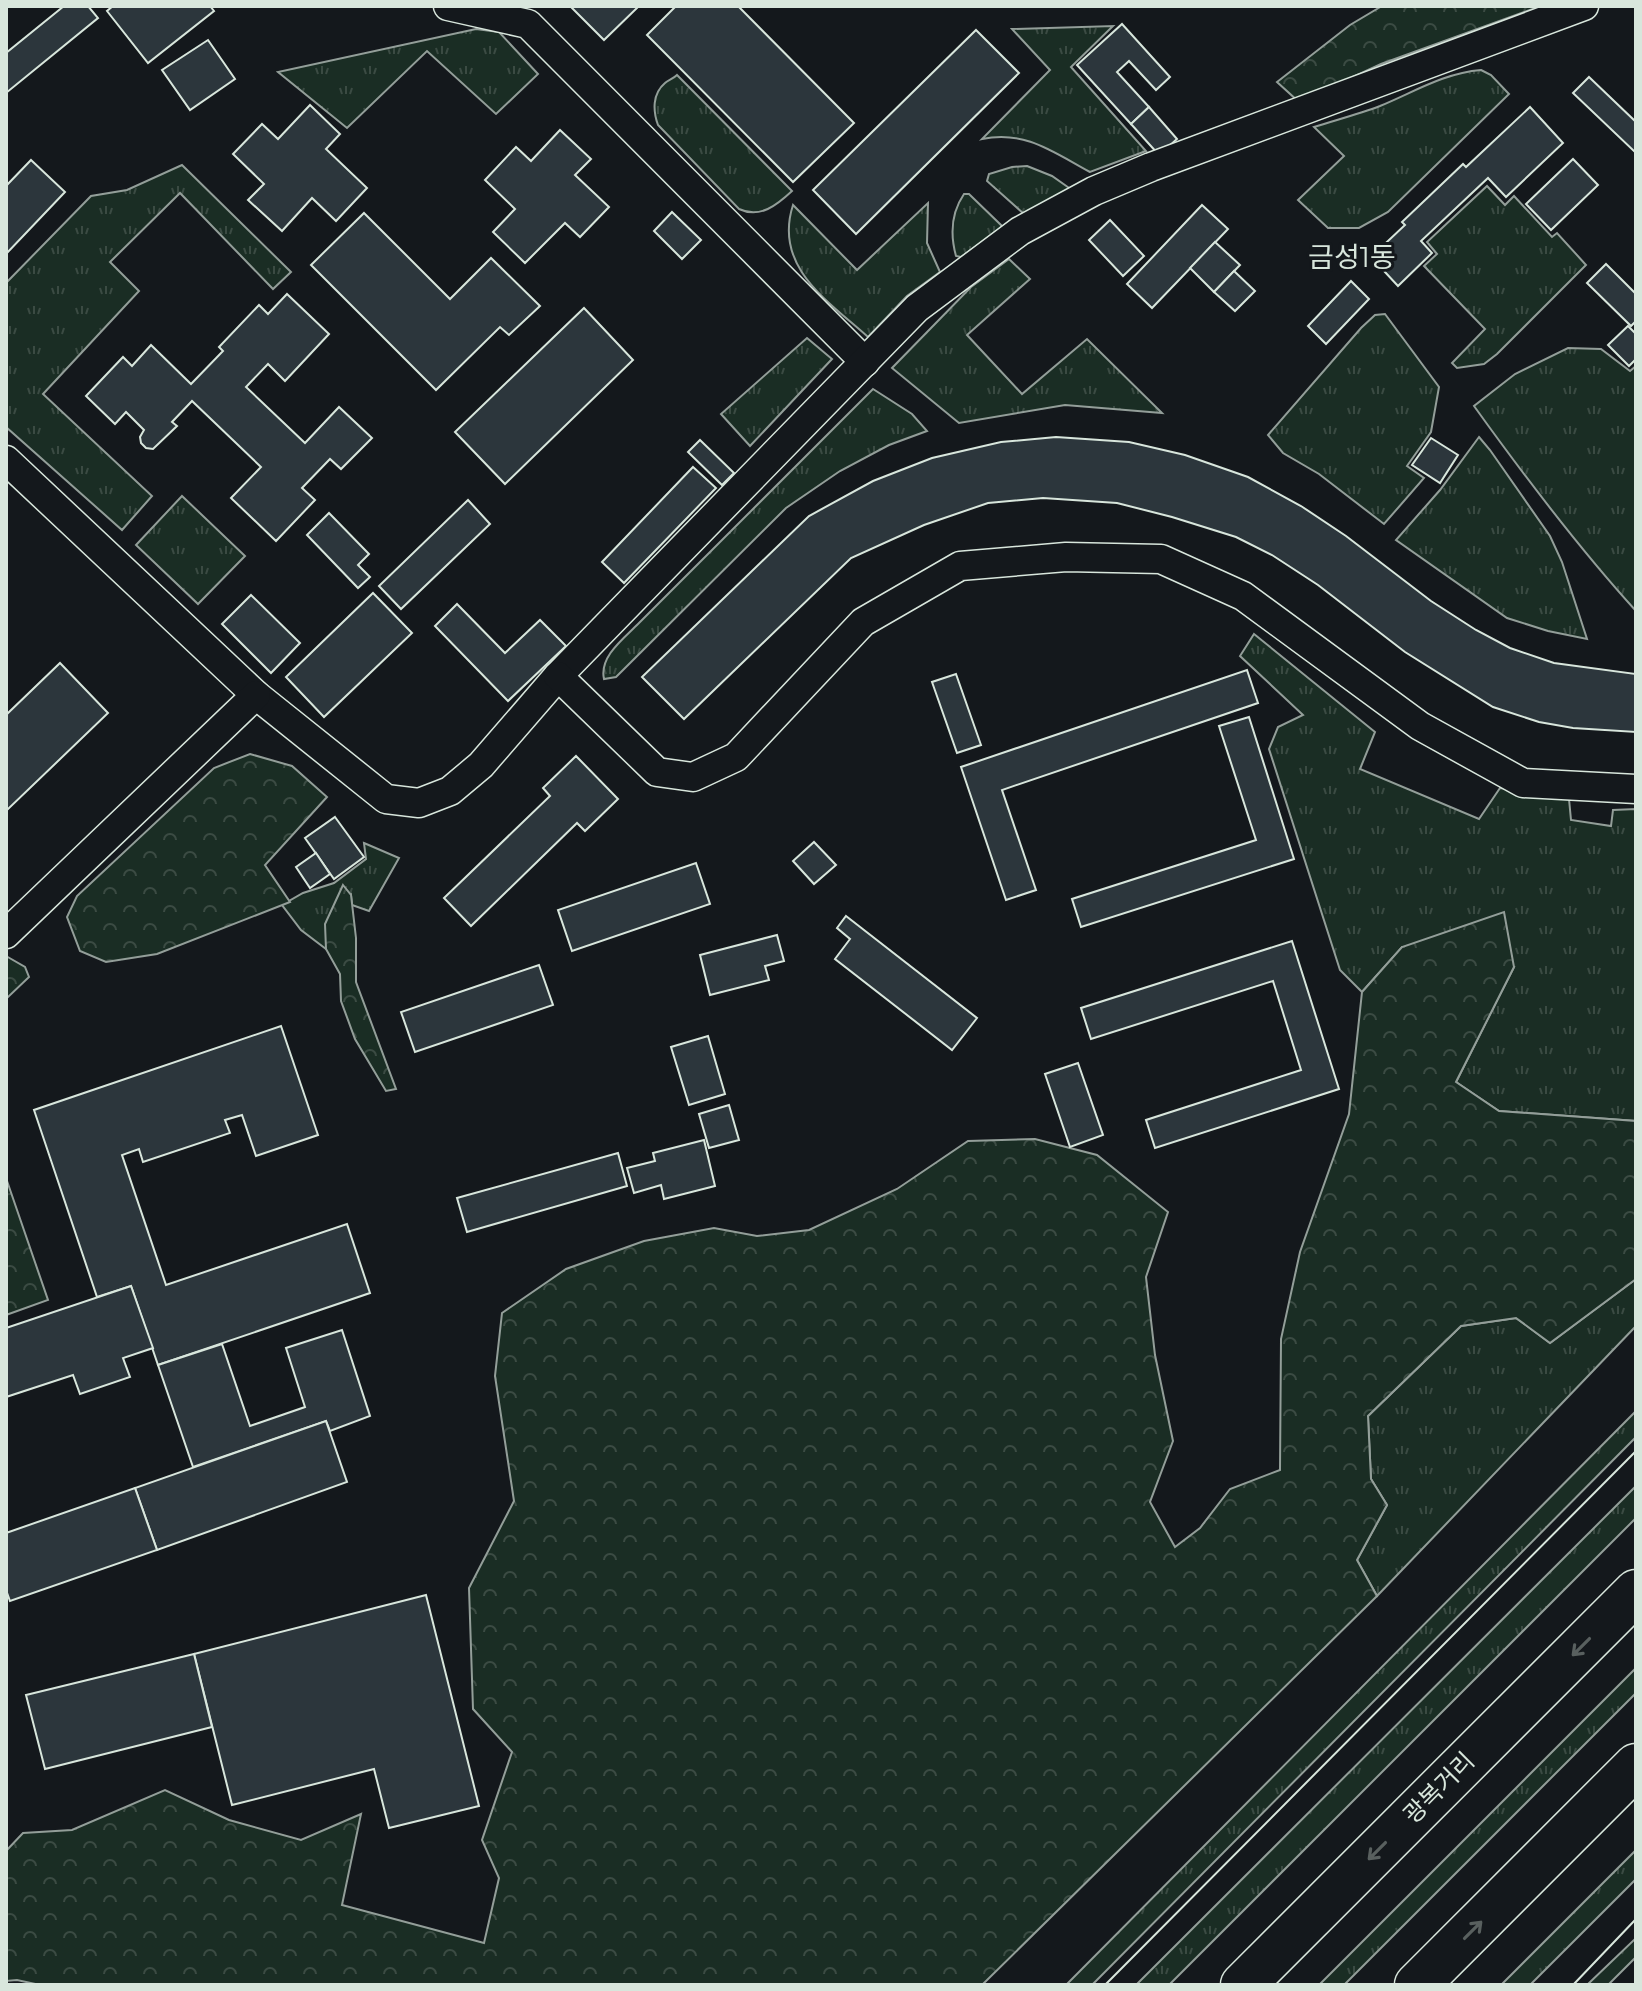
<svg xmlns="http://www.w3.org/2000/svg" width="1642" height="1991" font-family="Montserrat,'Noto Sans KR',sans-serif">
	<style>
		.grass { fill: url(#grass-tufts); stroke: #939e99; stroke-width: 2 }
		.forest { fill: url(#forest-crowns); stroke: #939e99; stroke-width: 2 }
		.building { fill: #2c363c; stroke: #d8e6dc; stroke-width: 2 }
		.lines { fill: none; stroke-linecap: round; stroke-linejoin: round }
		.street-casing { stroke: #d8e6dc; stroke-width: 31 }
		.highway-casing { stroke: #d8e6dc; stroke-width: 47 }
		.street { stroke: #14181c; stroke-width: 28 }
		.highway { stroke: #14181c; stroke-width: 44 }
		.tram { stroke: #d8e6dc; stroke-width: 2 }
		.oneway { stroke: #59605f }
		.labels { text-anchor: middle; stroke-width: 6; stroke-linejoin: round; paint-order: stroke }
		.street-label { font-size: 24px; fill: #d8e6dc; stroke: #14181c }
		.quarter-label { font-size: 28px; fill: #d8e6dc; stroke: #14181c }
	</style>
	<defs>
		<pattern id="grass-tufts" width="24" height="20" patternUnits="userSpaceOnUse" patternTransform="scale(2)"><rect width="24" height="20" fill="#1a2d24"/><path d="M3 7l-1-3M5 7V3M7 7l1-3M15 17l-1-3M17 17v-4M19 17l1-3" fill="none" stroke="#3b4b43"/></pattern>
		<pattern id="forest-crowns" width="20" height="18" patternUnits="userSpaceOnUse" patternTransform="scale(2)"><rect width="20" height="18" fill="#1a2d24"/><path d="M2 6a3 3 0 1 1 6 0M12 15a3 3 0 1 1 6 0" fill="none" stroke="#3b4b43"/></pattern>
	</defs>
	<rect width="100%" height="100%" fill="#14181c"/>
	<!-- grass -->
	<g class="grass">
		<path d="M1113 26 1071 67 1146 151 1090 172C1053 152 1025 130 982 139L1050 70 1012 29Z"/>
		<path d="M476 29 499 32 538 74 496 114 427 51 347 128 278 72Z"/>
		<path d="M1481 70 1491 75 1509 94 1388 212 1359 228H1328L1298 200 1344 156 1314 127C1336 120 1359 114 1380 106 1414 92 1444 73 1481 70Z"/>
		<path d="M677 75 792 191C777 205 760 219 739 209L658 125C653 111 652 94 665 83 668 80 673 79 677 75Z"/>
		<path d="M182 165 291 272 273 289 180 193 110 262 139 291 43 394 152 496 122 530 6 427V283L91 196 127 190Z"/>
		<path d="M1027 166 1052 176 1072 190 1024 214 987 181 989 174 1012 167Z"/>
		<path d="M1487 186 1505 205 1514 196 1552 237 1557 233 1586 265 1497 354 1484 364 1457 368 1452 363 1485 329 1424 266 1437 254 1427 242Z"/>
		<path d="M964 194H969L1003 227 961 257 956 256C950 234 951 213 964 194Z"/>
		<path d="M928 203 927 243 940 272 907 296 868 337C828 301 773 267 793 205L857 270Z"/>
		<path d="M1009 259 1030 279 967 335 1022 394 1087 339 1162 413 1065 405 959 423 892 368 971 287Z"/>
		<path d="M1385 314 1439 387 1431 432 1407 466 1424 478 1384 524 1319 474 1283 453 1268 435 1361 328 1375 315Z"/>
		<path d="M807 338 832 359 750 446 721 414Z"/>
		<path d="M1568 348 1601 349 1630 371 1636 366V611C1577 546 1525 477 1474 406L1515 374Z"/>
		<path d="M873 389 912 414 927 431 889 445 840 471 786 508 616 677 604 679C599 657 623 639 638 624Z"/>
		<path d="M1479 437 1490 450 1550 536 1562 562 1587 639 1548 631 1507 618 1396 540 1440 490Z"/>
		<path d="M182 496 245 556 198 604 136 545Z"/>
		<path d="M1254 634 1375 732 1360 769 1479 819 1500 788 1558 795 1569 799 1571 820 1611 826 1613 810 1636 809V1121L1499 1111 1456 1082 1514 967 1402 947 1362 992 1340 970 1269 749 1278 727 1303 715 1240 656Z"/>
		<path d="M364 843 399 858 369 911 352 905 351 895 326 924V949L301 930 282 905 303 893 334 883 366 859Z"/>
		<path d="M1636 1279V1326L1377 1596 1357 1560 1387 1505 1371 1479 1368 1416 1461 1326 1516 1318 1550 1343Z"/>
		<path d="M1636 1411V1437L1092 1985H1066Z"/>
		<path d="M1636 1486V1518L1169 1985H1136Z"/>
		<path d="M1636 1668V1693L1344 1985H1319Z"/>
		<path d="M1636 1850V1879L1530 1985H1501Z"/>
		<path d="M1636 1938V1957L1608 1985H1587Z"/>
	</g>
	<!-- forest -->
	<g class="forest">
		<path d="M1382 6H1541L1381 64 1299 102 1277 82 1350 25Z"/>
		<path d="M250 754 292 766 327 797 265 865 290 902 157 954 106 962 80 951 67 917 77 896 214 768Z"/>
		<path d="M343 885 351 895 356 938V982L396 1089 386 1091 355 1039 341 1001 340 974 326 949 325 924Z"/>
		<path d="M1504 912 1514 967 1456 1082 1499 1111 1636 1121V1279L1550 1343 1516 1318 1461 1326 1368 1416 1371 1479 1387 1505 1357 1560 1377 1596 982 1985H40L17 1980 6 1981V1851L23 1833 72 1830 165 1790 229 1820 301 1840 361 1814 342 1905 484 1943 499 1878 482 1840 512 1752 473 1709 469 1588 514 1501 495 1376 502 1313 566 1269 644 1241 714 1228 757 1236 809 1230 897 1189 968 1141 1035 1139 1097 1155 1168 1212 1146 1277 1155 1355 1173 1441 1150 1502 1175 1547 1200 1528 1230 1489 1280 1470 1281 1339 1300 1252 1349 1114 1362 992 1402 947Z"/>
		<path d="M6 956 25 967 29 977 6 999Z"/>
		<path d="M6 1178 48 1300 6 1315Z"/>
	</g>
	<!-- building -->
	<g class="building">
		<path d="M64 6H88L98 18 6 93V53Z"/>
		<path d="M113 6H210L214 11 148 63 107 11Z"/>
		<path d="M570 6H639L604 40Z"/>
		<path d="M676 6H738L854 123 793 182 647 35Z"/>
		<path d="M1122 24 1170 77 1156 90 1129 61 1117 72 1149 107 1131 124 1077 65Z"/>
		<path d="M976 30 1019 73 856 234 813 190Z"/>
		<path d="M208 40 235 79 190 110 162 70Z"/>
		<path d="M1589 77 1636 122V153L1573 93Z"/>
		<path d="M310 105 340 134 326 149 367 188 336 221 312 198 282 231 248 200 264 184 233 154 262 124 278 139Z"/>
		<path d="M1149 107 1177 139 1159 155 1131 124Z"/>
		<path d="M1530 107 1563 143 1506 197 1488 178 1421 241 1432 253 1398 286 1371 257 1405 225 1402 222 1463 164 1466 167Z"/>
		<path d="M560 130 591 159 575 175 609 207 580 237 565 223 525 263 493 232 515 209 485 180 516 147 531 161Z"/>
		<path d="M1573 159 1598 185 1551 230 1526 204Z"/>
		<path d="M31 160 65 192 6 254V186Z"/>
		<path d="M1202 205 1228 229 1152 308 1127 284Z"/>
		<path d="M672 212 701 240 682 259 654 231Z"/>
		<path d="M364 213 450 299 491 258 540 306 509 335 500 327 436 390 311 265Z"/>
		<path d="M1110 220 1144 256 1123 276 1089 240Z"/>
		<path d="M1215 242 1240 265 1214 292 1190 268Z"/>
		<path d="M1606 264 1636 294V321L1631 326 1587 283Z"/>
		<path d="M1234 271 1255 291 1235 311 1214 292Z"/>
		<path d="M1351 281 1369 299 1326 344 1308 326Z"/>
		<path d="M287 294 329 334 285 381 268 364 246 387 305 443 339 407 372 438 341 469 330 459 302 488 315 500 276 541 231 498 261 467 192 401 172 422 177 426 153 449 146 448 141 443 140 437 144 430 126 412 115 424 86 396 123 357 132 366 151 345 191 384 223 351 219 347 259 305 268 314Z"/>
		<path d="M584 308 633 360 505 484 455 432Z"/>
		<path d="M1628 326 1636 334V359L1629 366 1608 345Z"/>
		<path d="M1056 437 1129 442 1185 455 1248 477 1301 506 1346 536 1431 601 1476 630 1510 648 1554 663 1636 674V732L1573 728 1539 722 1493 707 1405 652 1318 585 1272 555 1236 537 1172 517 1117 503 1043 498 988 503 924 525 851 558 684 719 642 677 809 516 873 481 932 458 1001 442Z"/>
		<path d="M1431 438 1458 455 1440 483 1412 465Z"/>
		<path d="M700 440 734 473 722 485 688 452Z"/>
		<path d="M693 467 716 488 624 583 602 562Z"/>
		<path d="M468 500 490 524 401 609 379 586Z"/>
		<path d="M329 513 369 554 358 565 370 577 358 588 307 535Z"/>
		<path d="M373 593 412 633 324 717 286 677Z"/>
		<path d="M251 595 300 643 271 673 222 624Z"/>
		<path d="M457 604 505 653 540 620 566 646 508 701 435 626Z"/>
		<path d="M60 663 108 713 6 811V715Z"/>
		<path d="M1247 670 1258 703 1002 790 1036 890 1006 900 961 767Z"/>
		<path d="M956 674 981 745 957 753 932 682Z"/>
		<path d="M1249 717 1294 859 1081 927 1072 899 1256 840 1219 726Z"/>
		<path d="M576 756 618 799 585 831 577 823 471 926 444 898 550 796 543 788Z"/>
		<path d="M335 817 364 857 334 879 305 838Z"/>
		<path d="M814 842 836 865 814 884 793 861Z"/>
		<path d="M316 853 330 874 310 888 296 867Z"/>
		<path d="M696 863 710 904 572 951 558 910Z"/>
		<path d="M846 916 977 1018 952 1050 835 959 850 939 837 928Z"/>
		<path d="M777 935 784 961 765 966 769 980 710 995 700 955Z"/>
		<path d="M1292 941 1339 1089 1155 1148 1146 1120 1301 1070 1273 981 1091 1039 1081 1008Z"/>
		<path d="M539 965 553 1005 415 1052 401 1012Z"/>
		<path d="M281 1026 318 1135 256 1156 242 1115 225 1120 230 1133 143 1162 139 1149 122 1155 166 1285 347 1224 370 1293 158 1365 131 1286 97 1297 34 1110Z"/>
		<path d="M708 1036 725 1094 689 1105 671 1047Z"/>
		<path d="M1078 1063 1103 1135 1070 1147 1045 1074Z"/>
		<path d="M729 1105 739 1140 709 1148 699 1114Z"/>
		<path d="M704 1140 715 1186 664 1199 661 1185 634 1193 627 1168 655 1161 653 1153Z"/>
		<path d="M618 1153 627 1186 467 1232 457 1198Z"/>
		<path d="M131 1286 153 1348 123 1358 130 1377 80 1394 73 1375 6 1397V1328Z"/>
		<path d="M342 1330 370 1416 330 1431 326 1421 193 1467 158 1365 222 1344 250 1426 305 1407 286 1348Z"/>
		<path d="M326 1421 347 1482 157 1550 135 1488Z"/>
		<path d="M135 1488 157 1550 10 1601 6 1590V1533Z"/>
		<path d="M426 1595 479 1806 389 1828 374 1769 232 1805 194 1654Z"/>
		<path d="M194 1654 212 1727 45 1769 26 1695Z"/>
	</g>
	<g class="lines">
		<!-- street casing -->
		<g class="street-casing">
			<g id="street">
				<path d="M448 6 528 24 865 362"/>
				<path d="M6 460 256 695 386 799 419 803 450 791 481 765 558 676 917 308 1020 231 1094 191 1151 167 1584 6"/>
				<path d="M558 676 657 772 693 777 736 757 863 622 960 566 1066 557 1161 559 1243 596 1420 726 1523 783 1636 789"/>
				<path d="M6 934 256 695"/>
			</g>
		</g>
		<!-- highway casing -->
		<g class="highway-casing">
			<g id="highway">
				<path d="M1243 1985 1636 1592"/>
				<path d="M1417 1985 1636 1766"/>
			</g>
		</g>
		<!-- street -->
		<use href="#street" class="street"/>
		<!-- highway -->
		<use href="#highway" class="highway"/>
		<!-- tram -->
		<g class="tram">
			<path d="M1105 1985 1636 1451"/>
			<path d="M1573 1985 1636 1919"/>
		</g>
	</g>
	<!-- one-way arrows -->
	<defs><path id="oneway-shaft" d="M-6 0H5M1.5-3L5.5 0L1.5 3" fill="none" stroke-width="1.6" stroke-linecap="round" stroke-linejoin="round" transform="scale(2)"/></defs>
	<g class="oneway">
		<use href="#oneway-shaft" transform="translate(1581 1647) rotate(135)"/>
		<use href="#oneway-shaft" transform="translate(1377 1851) rotate(135)"/>
		<use href="#oneway-shaft" transform="translate(1473 1930) rotate(-45)"/>
	</g>
	<g class="labels">
		<!-- street labels -->
		<g class="street-label">
			<text transform="translate(1439 1788) rotate(-45)" y="8">광복거리</text>
		</g>
		<!-- quarter labels -->
		<g class="quarter-label">
			<text x="1352" y="267">금성1동</text>
		</g>
	</g>
	<!-- border -->
	<rect width="1642" height="1991" fill="none" stroke="#d8e6dc" stroke-width="16"/>
</svg>
